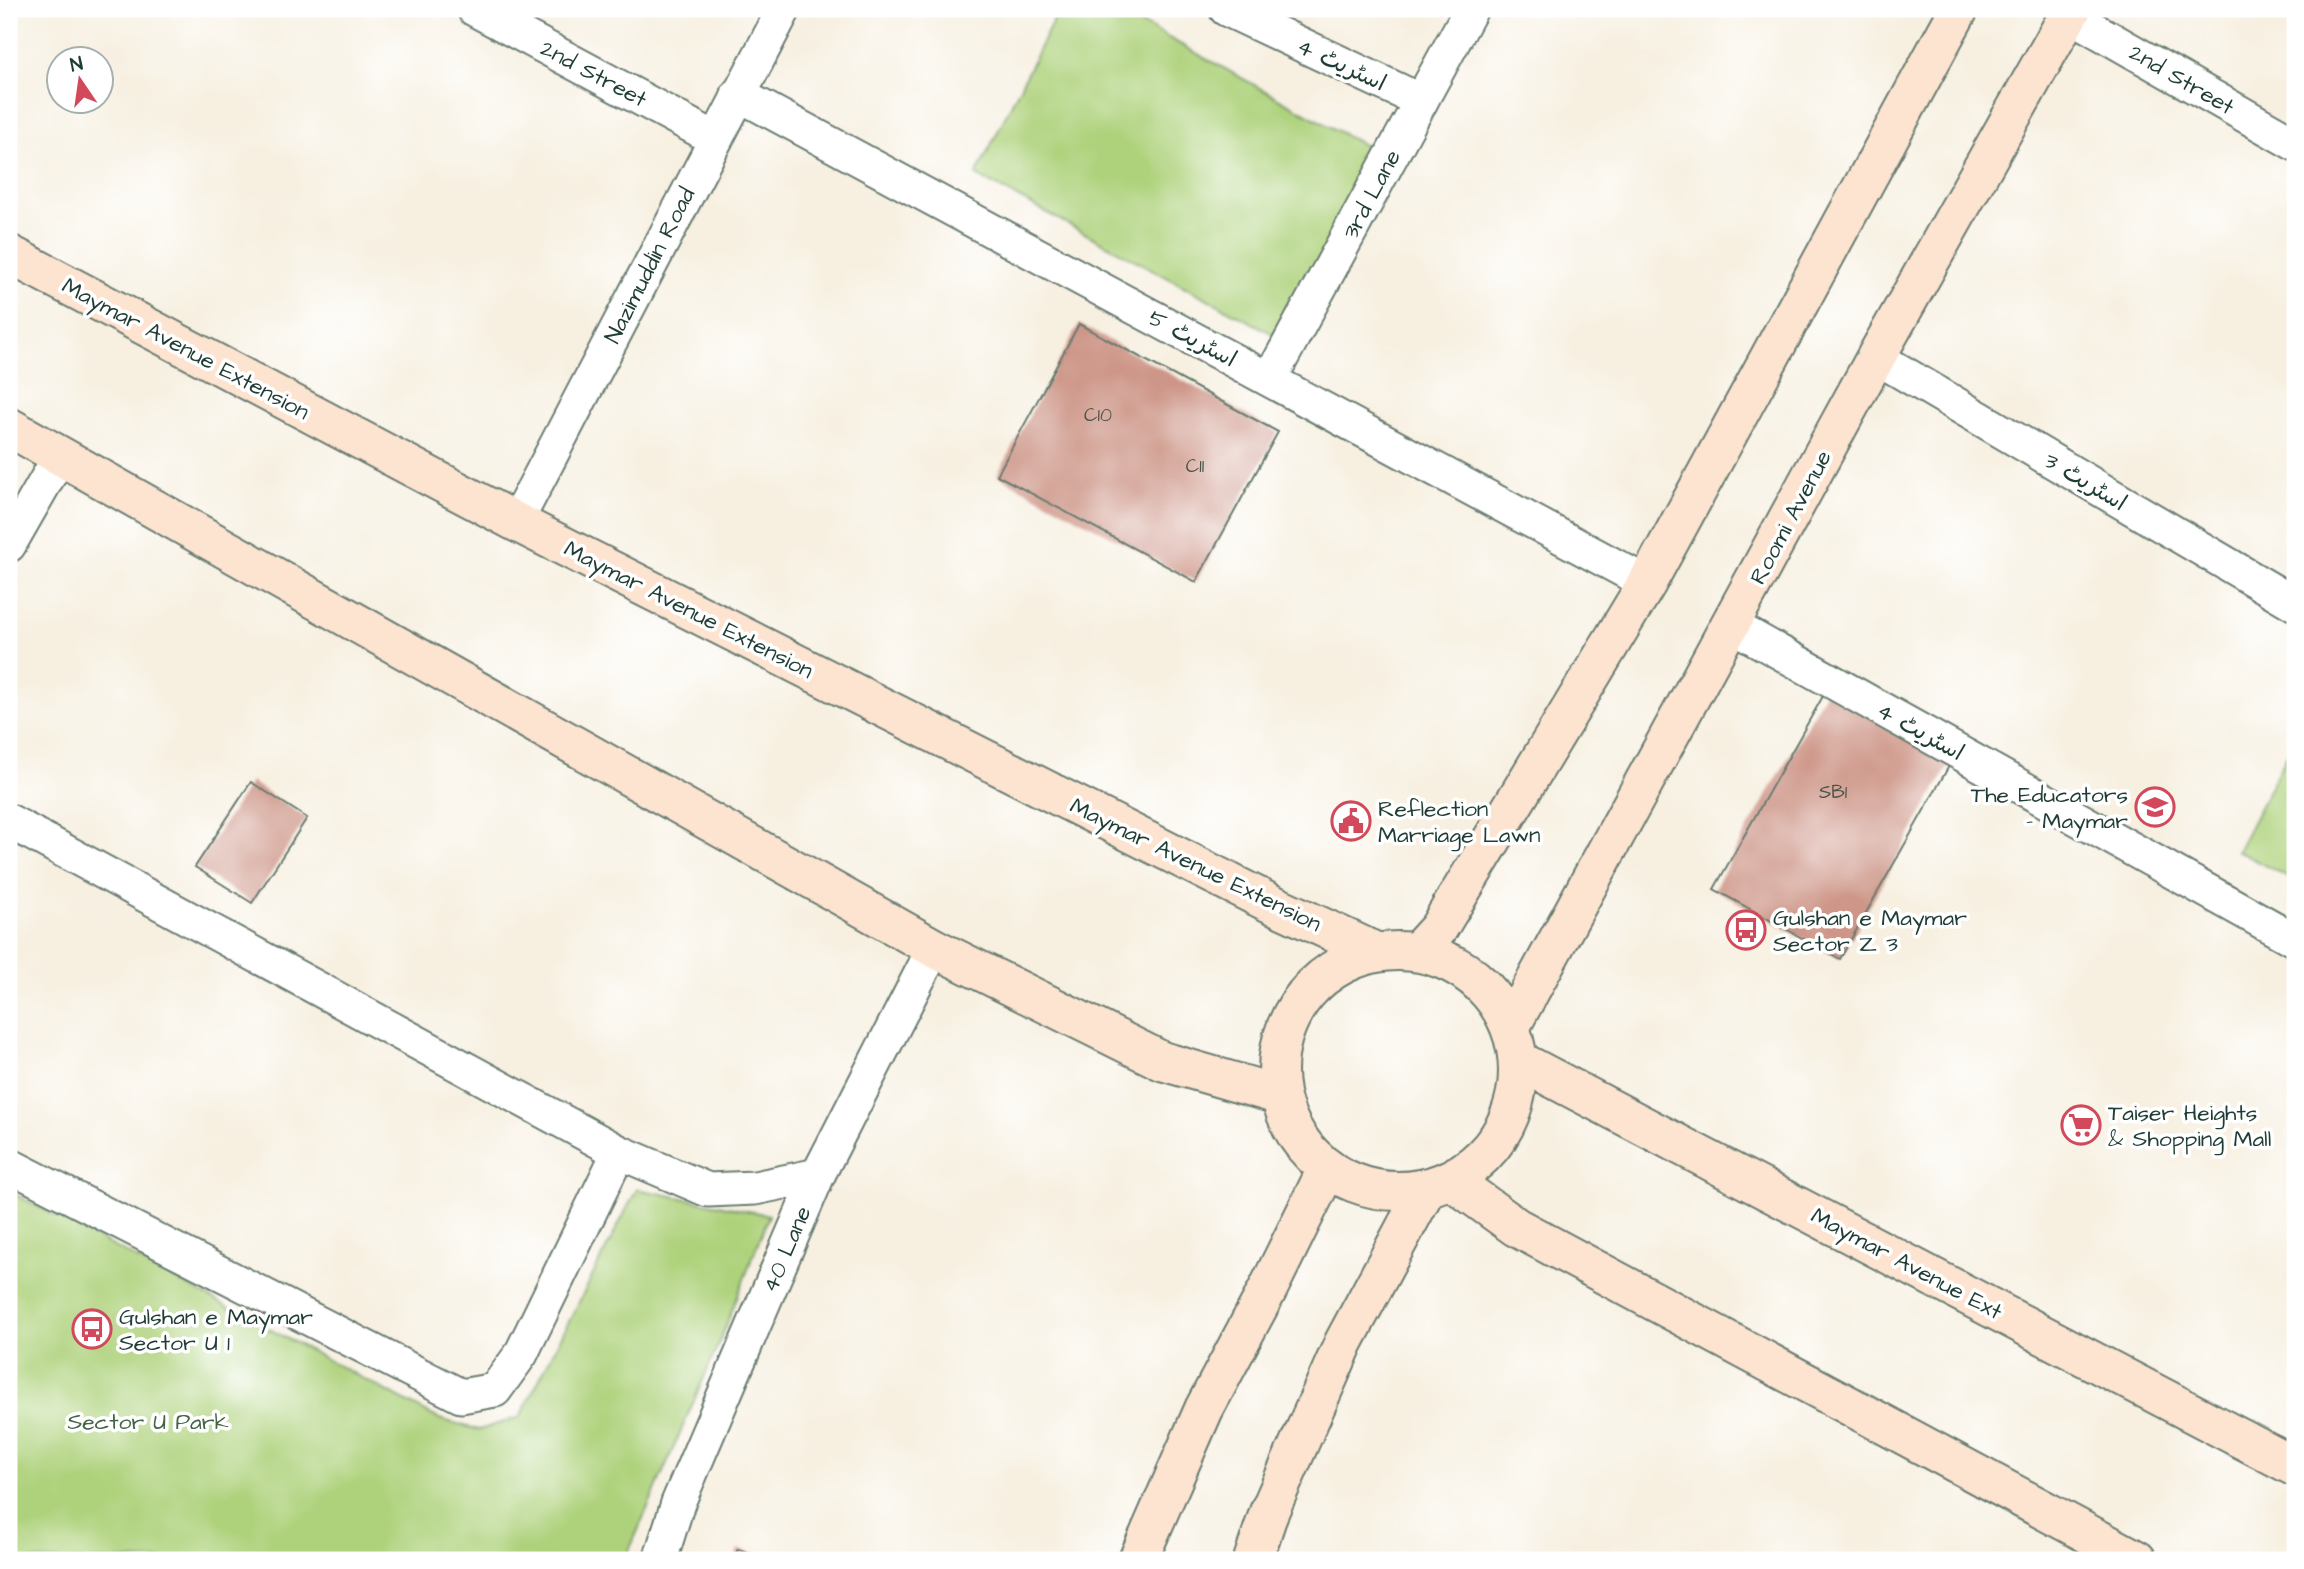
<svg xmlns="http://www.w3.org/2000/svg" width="2304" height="1569" font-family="'Architects Daughter','Playpen Sans Arabic',sans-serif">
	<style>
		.green { fill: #aed27b; stroke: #668858; stroke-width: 2 }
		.building { fill: #ce9688 }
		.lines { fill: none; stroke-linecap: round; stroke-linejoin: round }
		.street-casing { stroke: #6b7c71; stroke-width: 37 }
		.secondary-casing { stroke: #6b7c71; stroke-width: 42 }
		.street { stroke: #fff; stroke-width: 33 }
		.secondary { stroke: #fde4d1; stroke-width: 38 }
		.labels { text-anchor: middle; stroke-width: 7; stroke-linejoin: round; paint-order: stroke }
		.number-label { font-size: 19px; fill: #4b5349 }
		.street-label { font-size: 23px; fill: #1f3d34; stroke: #fff }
		.poi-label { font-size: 23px; fill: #1f3d34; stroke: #fff; text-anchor: start }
		.park-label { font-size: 23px; fill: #436246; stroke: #fff }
	</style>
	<rect width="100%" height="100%" fill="#fff"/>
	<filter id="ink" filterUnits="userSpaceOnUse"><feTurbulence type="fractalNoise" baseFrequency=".0143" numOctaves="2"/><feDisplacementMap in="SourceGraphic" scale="14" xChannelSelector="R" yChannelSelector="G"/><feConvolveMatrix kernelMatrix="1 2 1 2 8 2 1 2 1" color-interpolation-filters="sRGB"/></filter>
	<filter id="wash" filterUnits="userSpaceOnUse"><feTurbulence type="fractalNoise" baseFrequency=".00686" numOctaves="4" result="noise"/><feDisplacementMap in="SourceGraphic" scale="28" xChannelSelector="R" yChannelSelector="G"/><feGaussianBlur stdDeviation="1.57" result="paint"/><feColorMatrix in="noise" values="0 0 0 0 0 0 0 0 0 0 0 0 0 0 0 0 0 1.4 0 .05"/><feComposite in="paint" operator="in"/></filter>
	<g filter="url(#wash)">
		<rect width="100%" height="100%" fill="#f7f0e1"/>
		<!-- green -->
		<g class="green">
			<path d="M1059 9H1116L1378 153 1284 340 976 175Z"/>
			<path d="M2295 740V881L2237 851Z"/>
			<path d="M637 1189 769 1215 722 1336 625 1560H9V1191L439 1419 479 1430 520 1417Z"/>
		</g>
		<g id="blocks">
			<!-- building -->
			<g class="building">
				<path d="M1079 324 1278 432 1196 582 997 475Z"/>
				<path d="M1827 689 1953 759 1840 959 1714 889Z"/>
				<path d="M251 782 307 818 252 903 195 867Z"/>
				<path d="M738 1549 771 1560H734Z"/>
			</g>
		</g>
	</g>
	<g filter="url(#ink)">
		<use href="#blocks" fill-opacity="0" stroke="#6b7c71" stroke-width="2"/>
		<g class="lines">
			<!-- street casing -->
			<g class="street-casing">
				<g id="street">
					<path d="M474 9 714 138"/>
					<path d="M1226 9 1421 101"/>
					<path d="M2069 15 2295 144"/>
					<path d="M738 94 1647 583"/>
					<path d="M1876 357 2295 604"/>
					<path d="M1270 379 1471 9"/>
					<path d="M516 522 784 9"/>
					<path d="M9 545 60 456"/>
					<path d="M1731 625 2295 940"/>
					<path d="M9 821 619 1152 708 1190 755 1188 818 1175"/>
					<path d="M9 1165 461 1396 495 1390 521 1354 619 1152"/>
					<path d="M660 1560 678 1503 818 1175 934 948"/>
				</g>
			</g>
			<!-- secondary casing -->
			<g class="secondary-casing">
				<g id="secondary">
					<path d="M9 254 516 522 1270 903 1376 952"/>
					<path d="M9 427 934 948 1162 1061 1279 1095"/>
					<circle cx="1398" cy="1071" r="120"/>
					<path d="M1417 952 1438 929 1647 583 1959 9"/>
					<path d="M1511 1026 1876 357 2072 9"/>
					<path d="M1518 1060 2295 1467"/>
					<path d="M1451 1180 1516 1227 2137 1560"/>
					<path d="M1138 1560 1204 1409 1268 1289 1327 1169"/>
					<path d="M1253 1560 1269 1512 1344 1342 1426 1189"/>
				</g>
			</g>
			<!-- street -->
			<use href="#street" class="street"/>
			<!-- secondary -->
			<use href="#secondary" class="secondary"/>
		</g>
	</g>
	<!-- icons -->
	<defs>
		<g id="school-ring" transform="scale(2.0125)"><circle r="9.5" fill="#fff" stroke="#d1495b" stroke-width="1.5"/><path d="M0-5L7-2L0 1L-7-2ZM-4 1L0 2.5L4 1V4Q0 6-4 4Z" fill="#d1495b"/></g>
		<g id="civic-ring" transform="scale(2.0125)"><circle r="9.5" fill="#fff" stroke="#d1495b" stroke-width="1.5"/><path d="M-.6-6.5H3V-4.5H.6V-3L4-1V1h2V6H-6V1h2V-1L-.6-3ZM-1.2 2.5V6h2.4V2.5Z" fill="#d1495b"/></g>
		<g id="bus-ring" transform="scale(2.0125)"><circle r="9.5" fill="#fff" stroke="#d1495b" stroke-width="1.5"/><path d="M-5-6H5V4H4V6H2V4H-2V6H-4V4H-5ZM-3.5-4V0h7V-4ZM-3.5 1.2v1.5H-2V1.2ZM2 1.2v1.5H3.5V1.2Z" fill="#d1495b"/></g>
		<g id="supermarket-ring" transform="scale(2.0125)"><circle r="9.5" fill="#fff" stroke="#d1495b" stroke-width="1.5"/><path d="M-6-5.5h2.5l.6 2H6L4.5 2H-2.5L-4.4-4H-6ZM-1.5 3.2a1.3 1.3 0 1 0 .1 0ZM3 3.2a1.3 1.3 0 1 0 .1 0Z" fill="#d1495b"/></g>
	</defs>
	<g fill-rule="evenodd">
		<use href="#school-ring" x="2155" y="807"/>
		<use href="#civic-ring" x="1351" y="821"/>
		<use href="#bus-ring" x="1746" y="930"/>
		<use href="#supermarket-ring" x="2081" y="1125"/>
		<use href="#bus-ring" x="92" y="1329"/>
	</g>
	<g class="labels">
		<!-- number labels -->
		<g class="number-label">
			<text x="1098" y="421">C10</text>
			<text x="1195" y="472">C11</text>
			<text x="1833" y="798">SB1</text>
		</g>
		<!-- street labels -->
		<g class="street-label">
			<text transform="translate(1342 64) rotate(25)" y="8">اسٹریٹ 4</text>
			<text transform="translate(594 73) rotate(28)" y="8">2nd Street</text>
			<text transform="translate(2182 79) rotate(30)" y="8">2nd Street</text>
			<text transform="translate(1371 194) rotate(-62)" y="8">3rd Lane</text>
			<text transform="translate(649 265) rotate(-63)" y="8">Nazimuddin Road</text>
			<text transform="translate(1193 338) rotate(28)" y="8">اسٹریٹ 5</text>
			<text transform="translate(186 348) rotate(28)" y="8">Maymar Avenue Extension</text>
			<text transform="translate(2086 481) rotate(31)" y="8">اسٹریٹ 3</text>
			<text transform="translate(1790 517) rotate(-62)" y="8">Roomi Avenue</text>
			<text transform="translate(689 609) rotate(27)" y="8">Maymar Avenue Extension</text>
			<text transform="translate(1921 731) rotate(29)" y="8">اسٹریٹ 4</text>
			<text transform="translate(1196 864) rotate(26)" y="8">Maymar Avenue Extension</text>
			<text transform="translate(786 1249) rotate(-67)" y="8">40 Lane</text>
			<text transform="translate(1907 1263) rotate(28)" y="8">Maymar Avenue Ext</text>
		</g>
		<!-- poi labels -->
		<g class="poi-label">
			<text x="2128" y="802" text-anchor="end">The Educators<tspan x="2128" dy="26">- Maymar</tspan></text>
			<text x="1378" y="816">Reflection<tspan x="1378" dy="26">Marriage Lawn</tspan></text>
			<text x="1773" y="925">Gulshan e Maymar<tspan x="1773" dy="26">Sector Z 3</tspan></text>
			<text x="2108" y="1120">Taiser Heights<tspan x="2108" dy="26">&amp; Shopping Mall</tspan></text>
			<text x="119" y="1324">Gulshan e Maymar<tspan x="119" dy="26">Sector U 1</tspan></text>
		</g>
		<!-- park labels -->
		<g class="park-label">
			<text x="148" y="1429">Sector U Park</text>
		</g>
	</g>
	<!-- margin -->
	<rect width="2304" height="1569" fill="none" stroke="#fff" stroke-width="35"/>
	<!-- north arrow -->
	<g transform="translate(80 80) rotate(347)"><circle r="33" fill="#ffffff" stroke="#a5b1ae" stroke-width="2"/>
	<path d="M0-5L12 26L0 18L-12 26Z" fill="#d1495b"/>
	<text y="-10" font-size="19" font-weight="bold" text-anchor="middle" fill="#1f3d34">N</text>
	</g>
</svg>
